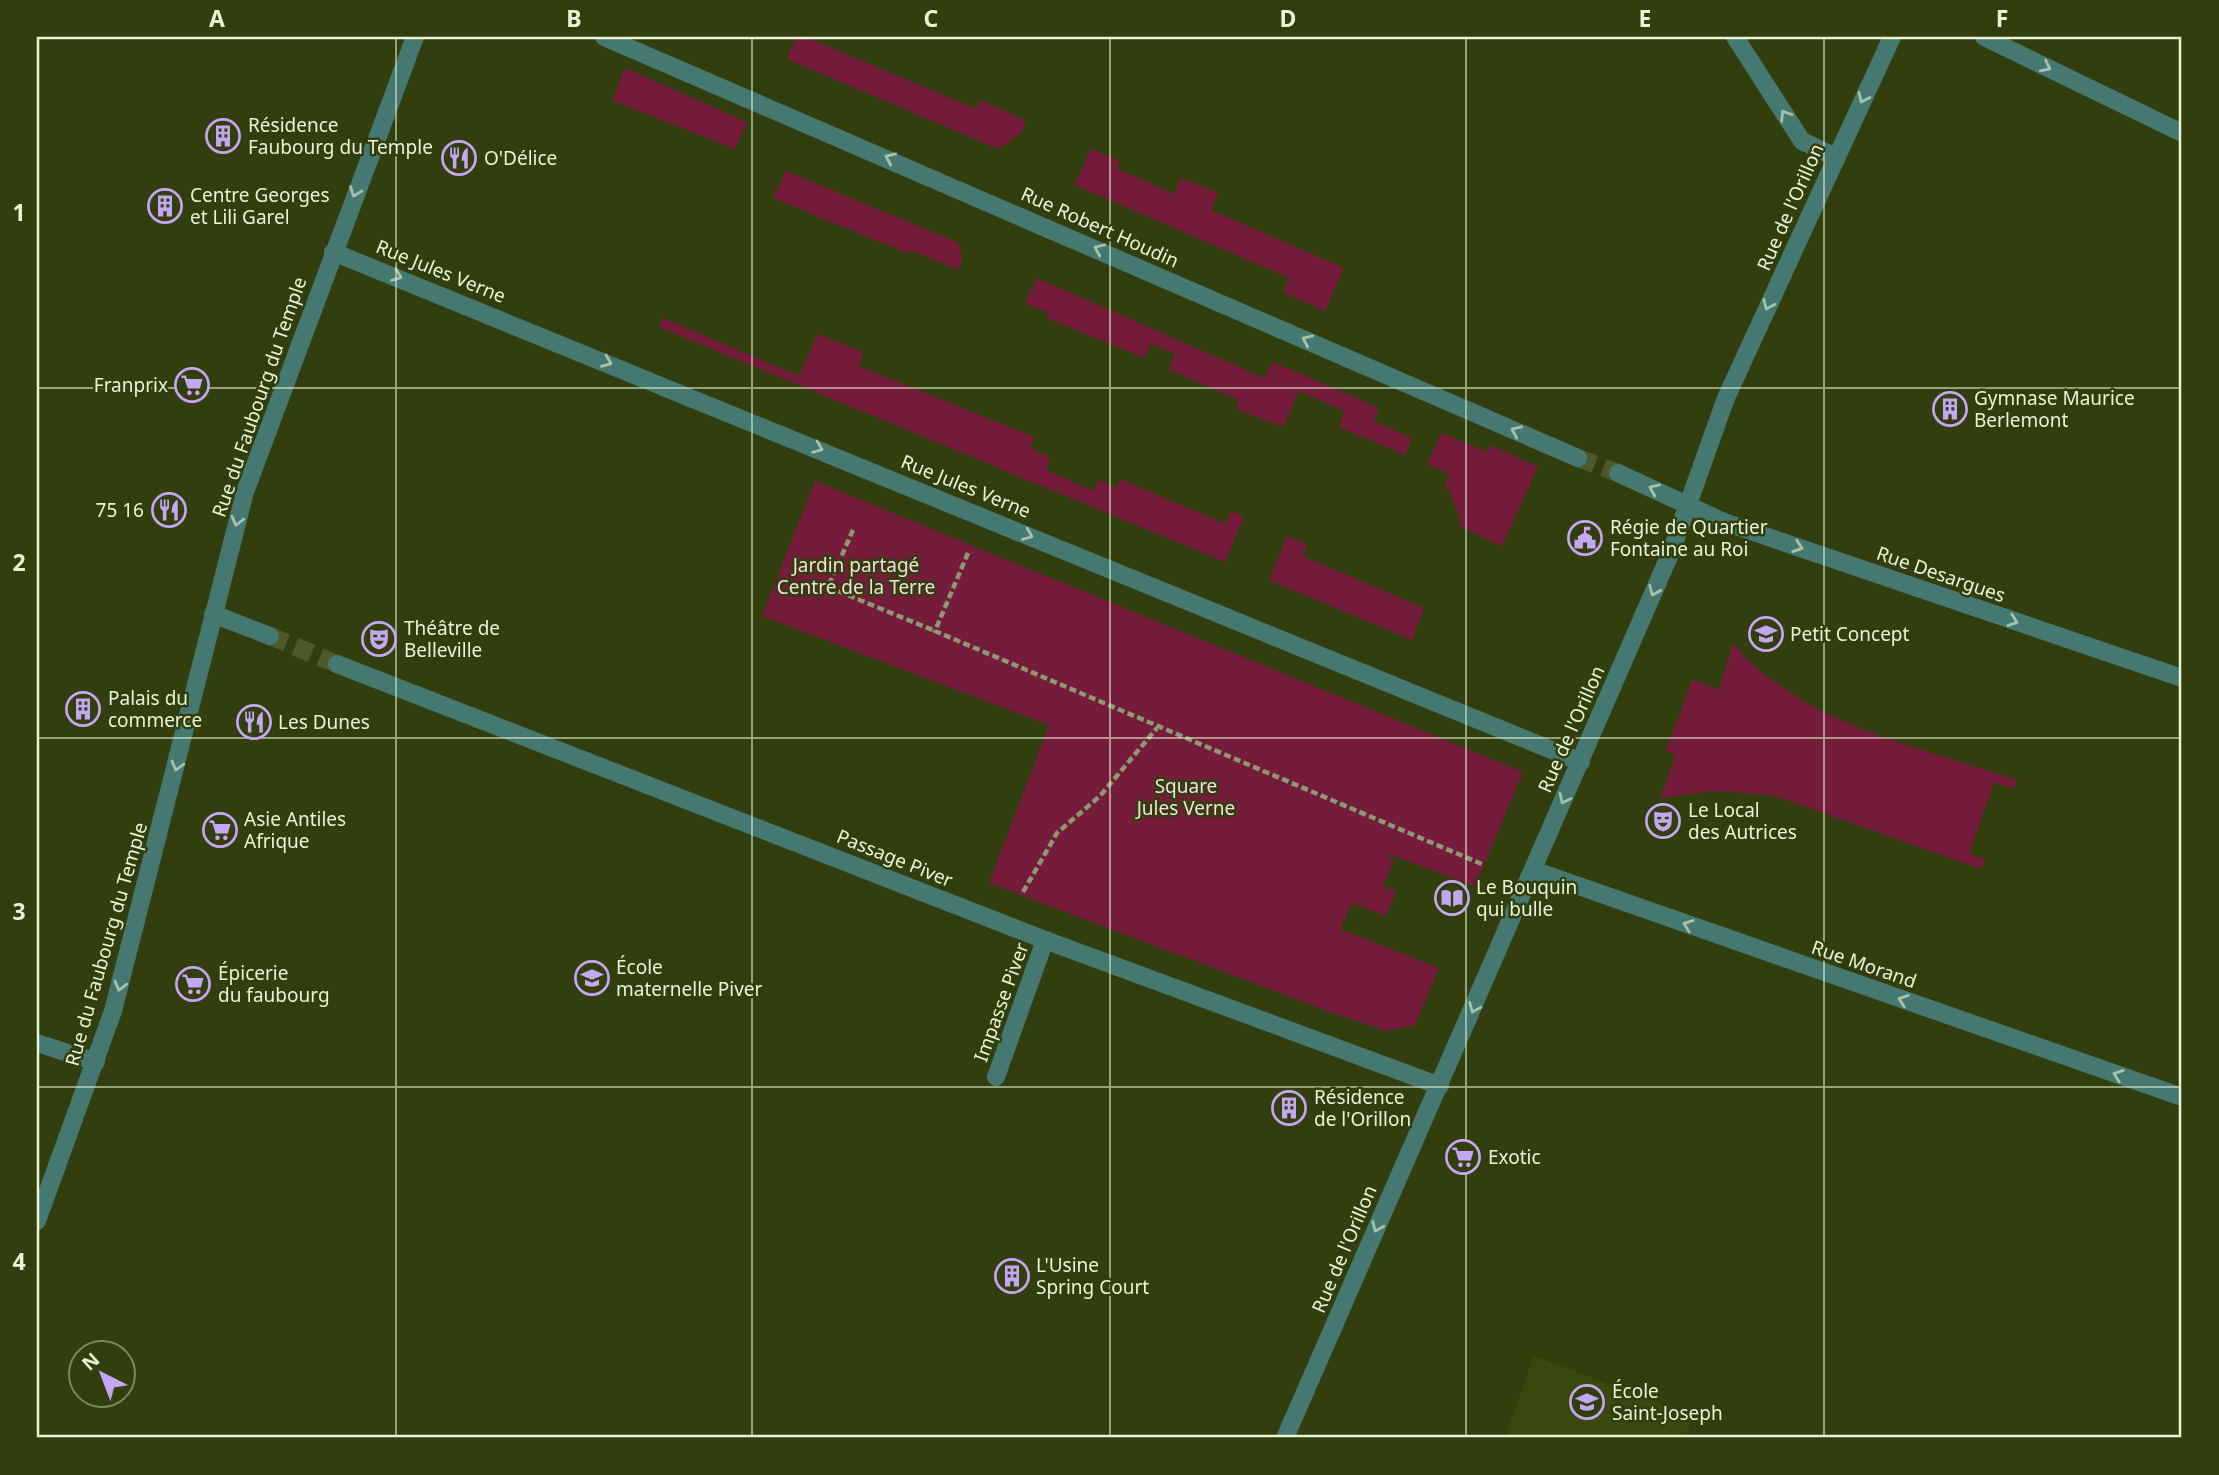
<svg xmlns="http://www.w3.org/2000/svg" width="2219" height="1475" font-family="'Noto Sans',sans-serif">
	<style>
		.built { fill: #3a4810 }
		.green { fill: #751c3d }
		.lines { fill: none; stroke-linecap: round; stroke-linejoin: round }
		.minor-tunnel { stroke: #4d592c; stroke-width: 18; stroke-dasharray: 18 9; stroke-linecap: butt }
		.path { stroke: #8d9970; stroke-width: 4.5; stroke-dasharray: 7 3.5; stroke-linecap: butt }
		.minor { stroke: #457870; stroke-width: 18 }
		.oneway { stroke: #a7c2ab }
		.grid { fill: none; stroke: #e8f4d3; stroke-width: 2; stroke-opacity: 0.55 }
		.labels { text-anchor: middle; stroke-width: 5; stroke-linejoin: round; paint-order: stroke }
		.poi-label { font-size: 19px; fill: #e8f4d3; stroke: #323e0e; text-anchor: start }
		.street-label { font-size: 19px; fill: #e8f4d3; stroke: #323e0e }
		.park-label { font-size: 19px; fill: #f7dbe1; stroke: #323e0e }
		.neatline { fill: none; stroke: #e8f4d3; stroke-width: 2.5 }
		.grid-label { font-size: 23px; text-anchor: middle; font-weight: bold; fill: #e8f4d3 }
	</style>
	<rect width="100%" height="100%" fill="#323e0e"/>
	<!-- built -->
	<path class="built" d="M1534 1356 1693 1416 1685 1438H1505Z"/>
	<!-- green -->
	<g class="green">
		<path d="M796 37H806L976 109 981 100 1026 121 1021 133 998 149 787 59Z"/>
		<path d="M625 68 747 122 735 149 612 100Z"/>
		<path d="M1091 149 1120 161 1117 169 1174 194 1181 178 1218 193 1211 210 1344 268 1325 311 1283 292 1289 278 1075 185Z"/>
		<path d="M786 171 959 243 962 260 958 270 910 250 909 254 773 198Z"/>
		<path d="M1037 278 1264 378 1273 362 1379 408 1374 421 1412 438 1405 455 1339 427 1344 411 1299 391 1283 427 1236 409 1239 400 1169 370 1175 354 1151 343 1144 358 1047 318 1049 313 1025 303Z"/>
		<path d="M663 318 799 376 817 334 863 352 859 366 1034 437 1030 448 1050 457 1046 470 1093 491 1098 480 1117 488 1120 479 1225 524 1231 511 1244 517 1225 562 659 327Z"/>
		<path d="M1442 433 1487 452 1491 445 1538 467 1502 546 1459 526 1461 521 1449 490 1444 488 1449 474 1427 464Z"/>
		<path d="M815 481 1523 772 1475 886 1389 854 1388 857 1394 860 1383 886 1396 892 1386 916 1352 903 1340 929 1439 968 1415 1025 1387 1031 1330 1012 989 883 1049 725 762 616Z"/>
		<path d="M1287 536 1307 544 1303 556 1424 608 1412 640 1269 580Z"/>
		<path d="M1733 643C1801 725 1920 747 2017 780L2014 789 1994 782 1969 853 1985 860 1981 869 1772 795 1715 791 1660 798 1676 755 1666 751 1692 680 1719 690Z"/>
	</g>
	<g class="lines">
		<!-- minor-tunnel -->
		<g class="minor-tunnel">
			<path d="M1578 458 1618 473"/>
			<path d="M270 636 337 664"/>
		</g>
		<!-- path -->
		<g class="path">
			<path d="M853 530 828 587 935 631"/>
			<path d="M968 553 935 631 1484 865"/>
			<path d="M1023 892 1057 833 1100 796 1157 728"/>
		</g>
		<!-- minor -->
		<g class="minor">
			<path d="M604 37 1578 458"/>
			<path d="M1735 37 1802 141 1836 157"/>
			<path d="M1984 37 2182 133"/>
			<path d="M333 252 1581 762"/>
			<path d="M1618 473 1724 522 2182 678"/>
			<path d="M213 614 270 636"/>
			<path d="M337 664 1045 940 1440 1086"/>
			<path d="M1533 870 2182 1097"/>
			<path d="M37 1043 96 1062"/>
			<path d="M996 1077 1045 940"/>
			<path d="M37 1221 113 1011 245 492 415 37"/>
			<path d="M1285 1438 1671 552 1726 398 1892 37"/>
		</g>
	</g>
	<!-- one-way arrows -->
	<defs><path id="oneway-chevron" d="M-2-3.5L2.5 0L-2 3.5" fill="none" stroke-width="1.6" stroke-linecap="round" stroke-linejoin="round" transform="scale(1.75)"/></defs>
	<g class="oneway">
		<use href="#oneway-chevron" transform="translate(2046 67) rotate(26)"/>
		<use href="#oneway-chevron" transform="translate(1863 98) rotate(115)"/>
		<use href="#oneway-chevron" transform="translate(1785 115) rotate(-123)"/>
		<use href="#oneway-chevron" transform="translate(890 158) rotate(-156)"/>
		<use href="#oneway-chevron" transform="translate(355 192) rotate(111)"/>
		<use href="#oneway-chevron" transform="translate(1099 249) rotate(-156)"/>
		<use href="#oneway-chevron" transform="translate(397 276) rotate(22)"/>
		<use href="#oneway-chevron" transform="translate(1768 305) rotate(114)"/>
		<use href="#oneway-chevron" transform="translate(1307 340) rotate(-156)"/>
		<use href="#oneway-chevron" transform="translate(607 362) rotate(22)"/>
		<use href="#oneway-chevron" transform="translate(1516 431) rotate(-156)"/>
		<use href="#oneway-chevron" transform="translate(818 448) rotate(22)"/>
		<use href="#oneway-chevron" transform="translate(1654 489) rotate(-156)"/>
		<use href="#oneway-chevron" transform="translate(237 521) rotate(104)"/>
		<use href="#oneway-chevron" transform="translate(1028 535) rotate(22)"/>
		<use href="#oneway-chevron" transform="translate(1798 547) rotate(19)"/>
		<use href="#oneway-chevron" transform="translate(1654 591) rotate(113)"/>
		<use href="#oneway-chevron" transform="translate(2013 621) rotate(19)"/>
		<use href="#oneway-chevron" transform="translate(177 766) rotate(105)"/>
		<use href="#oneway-chevron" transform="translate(1564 799) rotate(115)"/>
		<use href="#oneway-chevron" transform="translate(1688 925) rotate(-161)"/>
		<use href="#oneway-chevron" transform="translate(120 986) rotate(105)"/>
		<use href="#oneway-chevron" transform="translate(1903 1000) rotate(-161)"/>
		<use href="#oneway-chevron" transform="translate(1474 1008) rotate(113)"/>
		<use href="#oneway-chevron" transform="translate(2118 1075) rotate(-161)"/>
		<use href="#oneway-chevron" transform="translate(1377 1227) rotate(113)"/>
	</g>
	<!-- grid -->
	<path class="grid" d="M396 37V1438M752 37V1438M1110 37V1438M1466 37V1438M1824 37V1438M37 388H2182M37 738H2182M37 1087H2182"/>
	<!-- icons -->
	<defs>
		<g id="building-ring" transform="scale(1.75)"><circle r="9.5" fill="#323e0e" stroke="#c5a7f1" stroke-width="1.5"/><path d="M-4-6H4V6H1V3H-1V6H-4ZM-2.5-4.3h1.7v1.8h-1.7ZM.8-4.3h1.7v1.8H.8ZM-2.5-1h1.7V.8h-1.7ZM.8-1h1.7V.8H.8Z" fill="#c5a7f1"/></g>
		<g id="restaurant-ring" transform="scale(1.75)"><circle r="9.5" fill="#323e0e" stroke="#c5a7f1" stroke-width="1.5"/><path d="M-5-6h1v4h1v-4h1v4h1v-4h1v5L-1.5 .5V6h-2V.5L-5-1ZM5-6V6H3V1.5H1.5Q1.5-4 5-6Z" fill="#c5a7f1"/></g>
		<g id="supermarket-ring" transform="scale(1.75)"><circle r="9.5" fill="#323e0e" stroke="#c5a7f1" stroke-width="1.5"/><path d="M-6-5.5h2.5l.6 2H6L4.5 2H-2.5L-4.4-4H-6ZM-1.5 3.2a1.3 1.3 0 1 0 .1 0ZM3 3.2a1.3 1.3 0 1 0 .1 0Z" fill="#c5a7f1"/></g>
		<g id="civic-ring" transform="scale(1.75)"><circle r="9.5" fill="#323e0e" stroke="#c5a7f1" stroke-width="1.5"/><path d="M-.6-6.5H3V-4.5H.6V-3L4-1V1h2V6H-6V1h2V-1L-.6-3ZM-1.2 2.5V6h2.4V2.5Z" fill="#c5a7f1"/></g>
		<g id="school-ring" transform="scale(1.75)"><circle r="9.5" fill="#323e0e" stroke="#c5a7f1" stroke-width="1.5"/><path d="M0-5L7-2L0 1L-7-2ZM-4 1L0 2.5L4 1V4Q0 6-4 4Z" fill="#c5a7f1"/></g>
		<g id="theatre-ring" transform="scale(1.75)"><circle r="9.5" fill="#323e0e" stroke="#c5a7f1" stroke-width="1.5"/><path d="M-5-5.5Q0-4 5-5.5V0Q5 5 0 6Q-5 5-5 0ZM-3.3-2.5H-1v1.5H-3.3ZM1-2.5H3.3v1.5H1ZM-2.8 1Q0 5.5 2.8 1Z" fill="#c5a7f1"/></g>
		<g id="library-ring" transform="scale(1.75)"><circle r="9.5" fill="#323e0e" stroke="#c5a7f1" stroke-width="1.5"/><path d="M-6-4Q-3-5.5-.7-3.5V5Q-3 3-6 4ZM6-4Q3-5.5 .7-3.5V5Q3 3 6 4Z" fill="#c5a7f1"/></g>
	</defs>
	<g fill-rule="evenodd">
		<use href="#building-ring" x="223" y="136"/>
		<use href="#restaurant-ring" x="459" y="158"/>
		<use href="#building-ring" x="165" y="206"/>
		<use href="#supermarket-ring" x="192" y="385"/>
		<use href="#building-ring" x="1950" y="409"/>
		<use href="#restaurant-ring" x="169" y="510"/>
		<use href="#civic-ring" x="1585" y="538"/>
		<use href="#school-ring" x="1766" y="634"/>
		<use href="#theatre-ring" x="379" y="639"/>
		<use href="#building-ring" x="83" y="709"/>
		<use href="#restaurant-ring" x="254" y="722"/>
		<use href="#theatre-ring" x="1663" y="821"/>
		<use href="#supermarket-ring" x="220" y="830"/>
		<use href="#library-ring" x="1452" y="898"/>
		<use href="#school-ring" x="592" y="978"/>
		<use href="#supermarket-ring" x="193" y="984"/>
		<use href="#building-ring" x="1289" y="1108"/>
		<use href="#supermarket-ring" x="1463" y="1157"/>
		<use href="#building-ring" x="1012" y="1276"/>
		<use href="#school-ring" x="1587" y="1402"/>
	</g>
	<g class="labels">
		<!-- poi labels -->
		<g class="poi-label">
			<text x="248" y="132">Résidence<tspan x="248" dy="22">Faubourg du Temple</tspan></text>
			<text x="484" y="165">O'Délice</text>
			<text x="190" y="202">Centre Georges<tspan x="190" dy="22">et Lili Garel</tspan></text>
			<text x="168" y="392" text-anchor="end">Franprix</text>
			<text x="1974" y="405">Gymnase Maurice<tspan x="1974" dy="22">Berlemont</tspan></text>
			<text x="144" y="517" text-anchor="end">75 16</text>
			<text x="1610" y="534">Régie de Quartier<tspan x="1610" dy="22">Fontaine au Roi</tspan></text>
			<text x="404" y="635">Théâtre de<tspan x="404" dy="22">Belleville</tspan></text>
			<text x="1790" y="641">Petit Concept</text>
			<text x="108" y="705">Palais du<tspan x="108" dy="22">commerce</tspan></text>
			<text x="278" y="729">Les Dunes</text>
			<text x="1688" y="817">Le Local<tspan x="1688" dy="22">des Autrices</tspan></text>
			<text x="244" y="826">Asie Antiles<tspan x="244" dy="22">Afrique</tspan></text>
			<text x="1476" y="894">Le Bouquin<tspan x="1476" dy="22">qui bulle</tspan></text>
			<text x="616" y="974">École<tspan x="616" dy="22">maternelle Piver</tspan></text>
			<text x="218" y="980">Épicerie<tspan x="218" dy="22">du faubourg</tspan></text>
			<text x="1314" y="1104">Résidence<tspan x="1314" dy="22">de l'Orillon</tspan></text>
			<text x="1488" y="1164">Exotic</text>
			<text x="1036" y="1272">L'Usine<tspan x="1036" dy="22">Spring Court</tspan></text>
			<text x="1612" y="1398">École<tspan x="1612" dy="22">Saint-Joseph</tspan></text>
		</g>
		<!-- street labels -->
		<g class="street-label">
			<text transform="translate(1790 207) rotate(-66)" y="7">Rue de l'Orillon</text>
			<text transform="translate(1100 227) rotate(24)" y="7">Rue Robert Houdin</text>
			<text transform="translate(441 271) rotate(22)" y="7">Rue Jules Verne</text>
			<text transform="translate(259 397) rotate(-71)" y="7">Rue du Faubourg du Temple</text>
			<text transform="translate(966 486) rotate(22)" y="7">Rue Jules Verne</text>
			<text transform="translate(1941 574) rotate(19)" y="7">Rue Desargues</text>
			<text transform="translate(1571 729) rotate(-66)" y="7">Rue de l'Orillon</text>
			<text transform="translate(895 858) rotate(22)" y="7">Passage Piver</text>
			<text transform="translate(106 944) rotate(-74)" y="7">Rue du Faubourg du Temple</text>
			<text transform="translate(1864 964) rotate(19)" y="7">Rue Morand</text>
			<text transform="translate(1001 1002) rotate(-70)" y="7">Impasse Piver</text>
			<text transform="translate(1344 1249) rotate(-67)" y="7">Rue de l'Orillon</text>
		</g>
		<!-- park labels -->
		<g class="park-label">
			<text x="856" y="572">Jardin partagé<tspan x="856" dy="22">Centre de la Terre</tspan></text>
			<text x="1186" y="793">Square<tspan x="1186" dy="22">Jules Verne</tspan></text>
		</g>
	</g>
	<!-- border -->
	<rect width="2219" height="1475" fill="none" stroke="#323e0e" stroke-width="77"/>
	<!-- north arrow -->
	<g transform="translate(102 1374) rotate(318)"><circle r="33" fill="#323e0e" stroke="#7b875d" stroke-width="2"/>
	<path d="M0-5L12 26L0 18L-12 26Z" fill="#c5a7f1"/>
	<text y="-10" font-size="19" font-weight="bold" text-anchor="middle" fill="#e8f4d3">N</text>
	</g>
	<rect x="38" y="38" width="2142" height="1398" class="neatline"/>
	<g class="grid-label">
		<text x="217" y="27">A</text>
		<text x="574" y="27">B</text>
		<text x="931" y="27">C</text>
		<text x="1288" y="27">D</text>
		<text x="1645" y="27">E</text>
		<text x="2002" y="27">F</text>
		<text x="19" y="221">1</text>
		<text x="19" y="571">2</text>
		<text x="19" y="920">3</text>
		<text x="19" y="1270">4</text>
	</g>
</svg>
